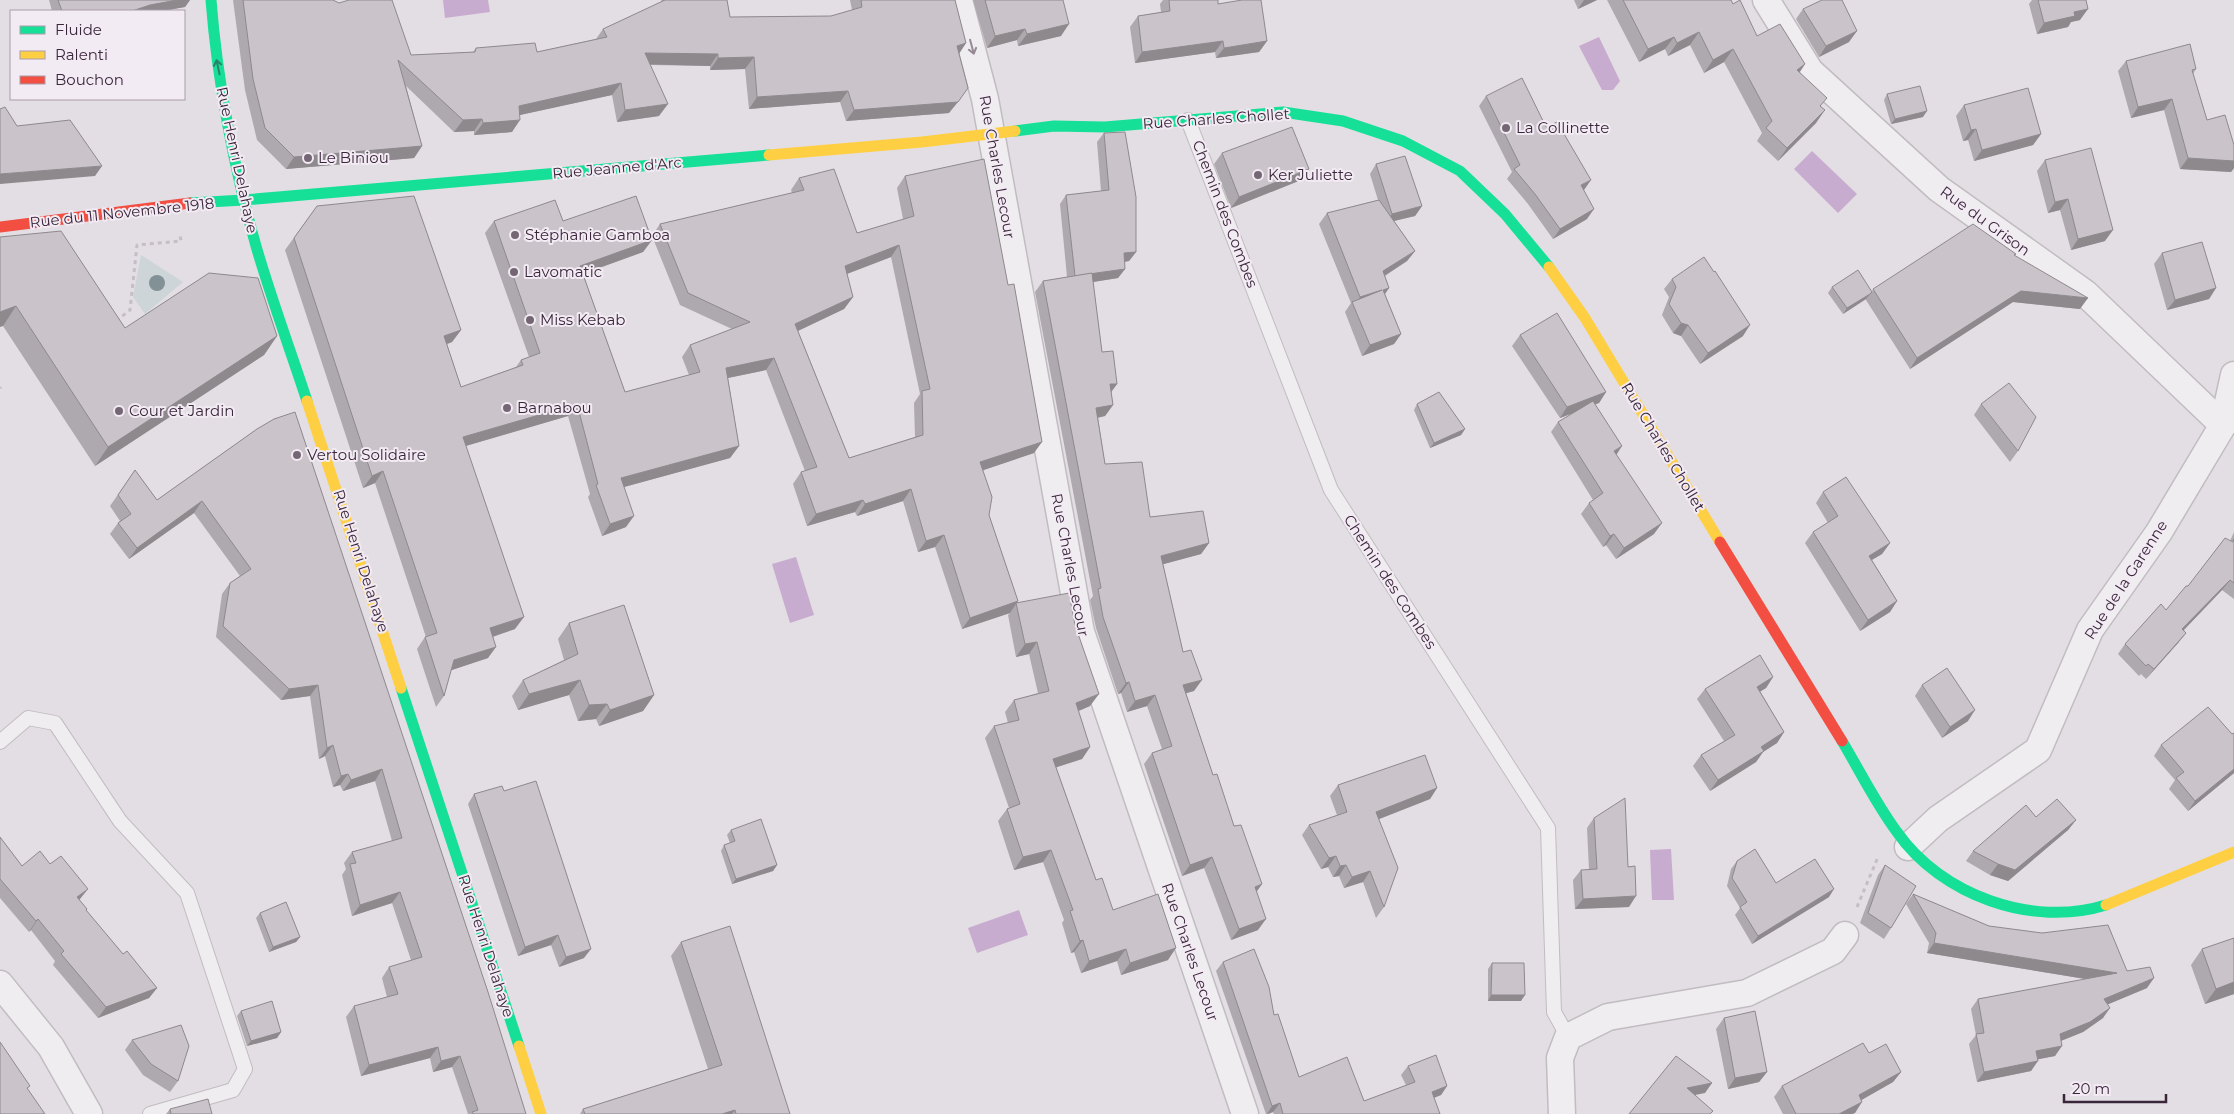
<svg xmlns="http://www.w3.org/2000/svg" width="2234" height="1114" font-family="Montserrat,sans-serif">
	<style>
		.green { fill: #ced5d8 }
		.water { fill: #c8accf }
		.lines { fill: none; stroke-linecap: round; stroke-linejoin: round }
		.lane-casing { stroke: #c1bcc1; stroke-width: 16 }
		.street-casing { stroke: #c1bcc1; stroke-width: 29 }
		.path { stroke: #c5bfc5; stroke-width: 3; stroke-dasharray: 4 4; stroke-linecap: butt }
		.lane { stroke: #f0edf0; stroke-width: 14 }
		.street { stroke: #f0edf0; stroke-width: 26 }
		.fast { stroke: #16e098; stroke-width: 11 }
		.slow { stroke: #ffcf43; stroke-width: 11 }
		.jam { stroke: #f24e42; stroke-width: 11 }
		.tree { fill: #829196 }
		.wall { fill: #aea9ae; fill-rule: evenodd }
		.shaded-wall { fill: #8d898d }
		.building { fill: #cac4ca; stroke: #8d898d; fill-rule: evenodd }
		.oneway { stroke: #958a96 }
		.oneway2 { stroke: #28836a }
		.poi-dot { fill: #756676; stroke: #f3ebf4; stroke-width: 2 }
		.labels { text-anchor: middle; stroke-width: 4; stroke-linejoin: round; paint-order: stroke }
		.street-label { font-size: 15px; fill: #3a263b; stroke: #f3ebf4 }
		.poi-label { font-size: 15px; fill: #3a263b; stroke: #f3ebf4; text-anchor: start }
	</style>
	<rect width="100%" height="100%" fill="#e3dee3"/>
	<!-- green -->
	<path class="green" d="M141 255 183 282 145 314 133 297Z"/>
	<!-- water -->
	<g class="water">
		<path d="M443 0H488L490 12 445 18Z"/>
		<path d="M1599 37 1620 81 1613 90H1602L1579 46Z"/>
		<path d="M1812 151 1857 194 1838 213 1794 169Z"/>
		<path d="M796 557 814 615 790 623 772 564Z"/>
		<path d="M1671 849 1674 900H1652L1650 850Z"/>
		<path d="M1019 910 1028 935 977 953 968 928Z"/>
	</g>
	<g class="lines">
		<!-- lane casing -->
		<g class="lane-casing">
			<g id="lane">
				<path d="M1188 120 1331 490 1548 828 1554 1012 1568 1037"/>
				<path d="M0 742 28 718 55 723 120 821 187 893 245 1069 233 1090 150 1114"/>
			</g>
		</g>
		<!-- street casing -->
		<g class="street-casing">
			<g id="street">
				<path d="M959 0 985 99 1081 632 1245 1114"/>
				<path d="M1766 0 1810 71 1939 189 2085 293 2223 425"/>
				<path d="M1908 847 1938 819 2038 750 2090 630 2159 532 2223 425 2234 375"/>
				<path d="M0 984 51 1047 89 1114"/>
				<path d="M1562 1114 1560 1058 1568 1037 1608 1017 1747 993 1833 951 1845 935"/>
			</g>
		</g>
		<!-- path -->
		<g class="path">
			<path d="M116 321 130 310 137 245 181 241 180 235"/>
			<path d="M0 388 1 387"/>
			<path d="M1857 907 1878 857"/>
		</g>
		<!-- lane -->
		<use href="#lane" class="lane"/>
		<!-- street -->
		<use href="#street" class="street"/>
		<!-- fast -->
		<g class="fast">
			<path d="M211 0C217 79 234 169 256 246 271 298 290 349 307 401"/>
			<path d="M1015 131 1054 126 1105 127 1283 112 1343 121 1403 141 1460 171 1505 214 1549 267"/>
			<path d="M190 203 244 200 769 155"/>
			<path d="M401 688 519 1046"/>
			<path d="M1842 741C1860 771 1876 804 1897 832 1941 895 2032 928 2106 905"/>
		</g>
		<!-- slow -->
		<g class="slow">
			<path d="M769 155 922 142 1015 131"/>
			<path d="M1549 267 1585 318 1720 542"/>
			<path d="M307 401 401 688"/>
			<path d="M2106 905 2234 852"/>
			<path d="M519 1046 541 1114"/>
		</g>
		<!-- jam -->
		<g class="jam">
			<path d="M0 227 190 203"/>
			<path d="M1720 542 1842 741"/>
		</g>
	</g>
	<!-- trees -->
	<circle class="tree" cx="157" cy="283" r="8"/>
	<!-- wall -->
	<g class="wall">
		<path d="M49 0H190L185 7 162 11H52Z"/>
		<path d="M233 0H333L411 55 473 52 476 48 537 52 596 39 603 29 662 2 661 0H727L730 17 831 16 852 10 850 0H955L966 43 959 54 949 113 846 121 840 102 749 109 745 69 710 70V66L650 65 659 116 617 122 612 95 519 115 512 132 474 135V131L454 132 406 86 422 146 414 158 286 169 257 140 245 90Z"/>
		<path d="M973 0H1063L1061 36 1018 46 1017 40 987 48Z"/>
		<path d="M1163 0H1218V4L1267 41 1259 52 1216 58 1215 52 1135 63 1130 27 1138 16 1161 12 1160 4Z"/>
		<path d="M1574 0H1597L1578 9Z"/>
		<path d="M1607 0H1731L1733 4 1757 36 1805 64 1800 72 1821 106 1816 123 1778 161 1757 141 1762 133 1724 62 1704 73 1690 45 1668 56 1665 49 1639 62Z"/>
		<path d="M2032 0H2086L2080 20 2071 22 2068 27 2037 34 2029 4Z"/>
		<path d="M1803 9 1849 42 1819 57 1796 19Z"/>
		<path d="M2126 61 2196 69 2193 74 2207 120 2234 145V168L2231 172 2180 169 2164 110 2131 118 2118 71Z"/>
		<path d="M1887 94 1923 117 1891 124 1884 100Z"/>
		<path d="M1486 96 1546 127 1583 190 1587 219 1553 239 1528 204 1507 179 1512 172 1479 106Z"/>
		<path d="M1964 105 2041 134 2033 145 1974 161 1968 140 1963 141 1956 116Z"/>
		<path d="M1104 133 1136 252 1129 261 1124 262 1125 269 1118 278 1093 282 1102 352 1117 384 1111 392 1113 405 1105 416 1098 418 1105 464 1150 517 1209 543 1201 554 1163 564 1183 652 1194 691 1186 693 1213 775 1234 826 1262 884 1257 891 1258 930 1231 940 1204 868 1182 876 1144 764 1152 753 1162 749 1147 706 1127 712 1121 693 1118 694 1096 628 1090 600 1093 596 1035 292 1043 281 1067 277 1060 204 1066 195 1101 191 1097 142Z"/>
		<path d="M1222 153 1301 180 1231 208 1214 164Z"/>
		<path d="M2045 160 2105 241 2071 250 2060 210 2048 213 2037 171Z"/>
		<path d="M1376 164 1422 206 1415 216 1394 221 1415 251 1407 261 1385 276 1389 288 1385 294 1401 334 1394 344 1362 356 1345 312 1351 303 1319 224 1327 213 1378 200 1370 174Z"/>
		<path d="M905 176 1034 453 983 470 989 515 1018 601 1016 603 1090 706 1078 711 1090 747 1082 759 1056 767 1096 880 1113 910 1168 960 1121 975 1117 961 1081 973 1074 952 1071 953 1062 923 1064 920 1043 862 1014 870 998 821 1007 809 1009 808 985 738 994 726 1008 723 1005 712 1014 700 1038 693 1029 654 1016 657 1008 615 1010 613 962 629 935 547 918 552 903 501 857 516 855 512 807 526 793 484 801 472 805 471 766 370 728 378 739 446 730 458 624 487 626 527 602 536 588 497 590 494 568 416 466 446 515 629 493 637 488 658 451 670 444 696 436 707 417 649 425 637H426L375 483 363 488 285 250 317 206 461 330 452 342 447 344 461 387 516 367 521 360 529 357 485 233 494 221H563L652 240 643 252 583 274 625 392 689 375 682 357 690 345 732 329 680 305 652 236 660 224 792 193 791 190 799 178 857 233 903 219 897 188ZM891 257 920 394 914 403 915 437 849 458 798 331 844 309 853 297 847 274Z"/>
		<path d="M0 237 125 328 277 336 264 355 95 466 3 326Z"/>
		<path d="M2162 253 2216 288 2209 299 2167 310 2154 264Z"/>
		<path d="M2015 256 2080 309 2013 302 1910 369 1866 300V299L1843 314 1828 293 1832 287 1872 292 1873 289Z"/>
		<path d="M1714 272 1743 336 1700 364 1681 336 1673 333 1662 315 1669 297 1664 289 1672 279Z"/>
		<path d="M1520 335 1606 392 1599 403 1595 404 1616 455 1654 534 1616 559 1606 545 1603 547 1581 514 1589 503 1593 500 1551 432 1558 422 1573 413 1560 418 1512 346Z"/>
		<path d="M1417 404 1465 429 1461 435 1430 448 1414 410Z"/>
		<path d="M1981 404 2018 451 2010 462 1974 415Z"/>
		<path d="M257 429 526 1114H468L452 1067 433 1072 430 1058 361 1076 346 1017 354 1006 387 997 382 978 389 967 411 960 392 903 352 916 342 875 346 869 344 863 352 852 392 841 375 781 343 791 340 785 333 787 325 756 319 759 310 696 281 700 216 637 222 594 230 583 240 576 194 513 129 559 110 534 118 523 120 521 110 506 135 470 157 500Z"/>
		<path d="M1823 492 1890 543 1882 554 1872 560 1897 601 1890 612 1860 631 1805 543 1813 532 1828 523 1816 503Z"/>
		<path d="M2234 532V599L2222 590 2184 630 2186 633 2178 643 2146 679 2141 674 2139 676 2118 654 2125 644 2166 610 2230 541Z"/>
		<path d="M569 623 654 695 643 711 599 726 596 719 578 721 569 695 518 710 512 696 523 680 564 660 558 639Z"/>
		<path d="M1773 677 1766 688 1760 691 1784 732 1777 743 1763 752 1756 762 1710 791 1693 766 1701 755 1724 741 1697 699 1705 689Z"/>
		<path d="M1922 685 1968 721 1942 738 1915 696Z"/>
		<path d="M2161 745 2234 773 2188 811 2169 789 2175 780 2154 756Z"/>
		<path d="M1338 785 1437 788 1430 799 1379 819 1384 907 1376 918 1363 882 1344 888 1339 876 1333 877 1328 867 1321 869 1302 835 1309 825 1337 815 1330 796Z"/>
		<path d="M474 794 584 958 559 967 551 945 518 956 468 804Z"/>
		<path d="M2036 817 2076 820 2068 830 2008 881 1990 875 1966 861 1973 851Z"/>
		<path d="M1594 818 1629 907 1575 909 1573 880 1581 870H1589L1587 828Z"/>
		<path d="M731 830 777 865 773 871 732 884 721 851 724 845 730 843 727 835Z"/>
		<path d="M0 837 22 866 80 899V900L86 911 123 954 157 988 149 998 98 1018 53 965 55 961 31 930 29 932 0 898Z"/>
		<path d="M1737 861 1776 883 1829 897 1752 944 1735 915 1740 908 1727 886 1731 869Z"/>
		<path d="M1885 865 1891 928 1884 939 1860 923 1878 875Z"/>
		<path d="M1913 894 1989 926 2127 971 2147 988 2108 1004 2103 1018 2083 1032 2061 1041 2055 1056 2038 1059 2031 1071 1977 1082 1969 1044 1976 1035 1971 1009 1978 999 2086 979 1927 953 1929 943 1906 904Z"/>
		<path d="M260 913 300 937 296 942 269 952 256 918Z"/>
		<path d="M2234 938V994L2205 1004 2191 965 2202 949Z"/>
		<path d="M681 942 790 1114H580L583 1109 708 1069 671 956Z"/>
		<path d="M1223 962 1274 1015 1299 1077 1364 1101 1406 1085 1401 1075 1408 1066 1447 1086 1441 1095 1434 1098 1440 1114H1274L1273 1112 1269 1114H1266L1216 971Z"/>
		<path d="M1492 963 1521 1001H1488V969Z"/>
		<path d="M241 1011 281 1032 277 1038 247 1046 237 1016Z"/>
		<path d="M1724 1018 1767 1072 1759 1082 1728 1089 1716 1029Z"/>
		<path d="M132 1040 178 1081 170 1092 143 1075 125 1050Z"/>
		<path d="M1869 1053 1901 1072 1893 1082 1861 1100 1855 1113 1852 1114H1783L1774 1097 1782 1086Z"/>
		<path d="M170 1109 212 1114H166Z"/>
	</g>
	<!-- shaded-wall -->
	<g class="shaded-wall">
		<path d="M177 0H190L185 7 162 11H132L150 5Z"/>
		<path d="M1584 0H1597L1578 9Z"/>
		<path d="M2088 9 2080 20 2071 22 2068 27 2037 34 2044 23 2074 12Z"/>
		<path d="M1069 24 1061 36 1018 46 1027 34Z"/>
		<path d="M1025 29 1017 40 987 48 995 36Z"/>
		<path d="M1857 31 1849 42 1819 57 1826 46Z"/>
		<path d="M1699 32 1690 45 1668 56 1677 43Z"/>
		<path d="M1674 37 1665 49 1639 62 1648 49Z"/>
		<path d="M1223 41 1215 52 1135 63 1142 52Z"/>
		<path d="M1267 41 1259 52 1216 58 1224 48Z"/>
		<path d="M966 43 958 55 957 46Z"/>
		<path d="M1733 49 1724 62 1704 73 1713 60Z"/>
		<path d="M645 53 718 54 710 66 637 64Z"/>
		<path d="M754 57 745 69 710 70 718 58Z"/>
		<path d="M1805 64 1796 77 1797 70Z"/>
		<path d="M621 83 612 95 511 117 519 106Z"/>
		<path d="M848 91 840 102 749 109 757 97Z"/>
		<path d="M2172 99 2164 110 2131 118 2138 107Z"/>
		<path d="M958 102 949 113 846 121 854 110Z"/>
		<path d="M668 104 659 116 617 122 625 110Z"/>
		<path d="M1825 110 1816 123 1778 161 1787 148Z"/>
		<path d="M1927 111 1923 117 1891 124 1895 119Z"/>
		<path d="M482 119 474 131 454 132 463 120Z"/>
		<path d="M520 120 512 132 474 135 483 123Z"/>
		<path d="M1976 129 1968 140 1963 141 1971 130Z"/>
		<path d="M2041 134 2033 145 1974 161 1982 150Z"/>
		<path d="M422 146 414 158 286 169 294 157Z"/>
		<path d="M2188 158 2234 161V168L2231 172 2180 169Z"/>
		<path d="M102 166 95 176 0 184V174Z"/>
		<path d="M1309 169 1301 180 1231 208 1239 197Z"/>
		<path d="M1591 180 1584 190 1574 195 1581 185Z"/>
		<path d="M2068 199 2060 210 2048 213 2055 202Z"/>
		<path d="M1422 206 1415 216 1385 223 1392 214Z"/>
		<path d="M1594 209 1587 219 1553 239 1560 229Z"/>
		<path d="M2113 230 2105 241 2071 250 2078 239Z"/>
		<path d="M652 240 643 252 571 278 580 266Z"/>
		<path d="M899 245 891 257 836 278 845 266Z"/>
		<path d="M1415 251 1407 261 1376 281 1383 271Z"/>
		<path d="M1136 252 1129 261 1117 263 1124 253Z"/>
		<path d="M1125 269 1118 278 1068 286 1075 276Z"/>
		<path d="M1389 288 1382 298 1383 290Z"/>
		<path d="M2216 288 2209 299 2167 310 2175 300Z"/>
		<path d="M1382 290 1354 306 1360 297Z"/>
		<path d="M2021 291 2088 298 2080 309 2013 302 1910 369 1917 358Z"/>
		<path d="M1870 294 1866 299 1843 314 1847 308Z"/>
		<path d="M853 297 844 309 787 336 795 324Z"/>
		<path d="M16 306 3 326 0 327V312Z"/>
		<path d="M1681 323 1688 325 1681 336 1673 333Z"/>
		<path d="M1750 325 1743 336 1700 364 1708 353Z"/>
		<path d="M461 330 452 342 436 348 444 336Z"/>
		<path d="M1401 334 1394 344 1362 356 1370 345Z"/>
		<path d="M277 336 264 355 95 466 108 447Z"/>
		<path d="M774 358 766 370 718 380 726 368Z"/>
		<path d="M1110 384H1117L1109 395Z"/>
		<path d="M1606 392 1599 403 1560 418 1567 407Z"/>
		<path d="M577 404 568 416 455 449 463 437Z"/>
		<path d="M1113 405 1105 416 1089 419 1096 408Z"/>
		<path d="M1465 429 1461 435 1430 448 1434 443Z"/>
		<path d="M1042 442 1034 453 972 474 980 462Z"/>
		<path d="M739 446 730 458 613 490 621 478Z"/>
		<path d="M1622 446 1615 457 1614 451Z"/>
		<path d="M383 471 375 483 363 488 372 476Z"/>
		<path d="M911 489 903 501 857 516 865 504Z"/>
		<path d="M863 500 855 512 807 526 816 514Z"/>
		<path d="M202 501 194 513 129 559 137 548Z"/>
		<path d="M634 516 626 527 602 536 610 524Z"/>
		<path d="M1662 523 1654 534 1616 559 1624 548Z"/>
		<path d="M1614 534 1606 545 1603 547 1610 536Z"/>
		<path d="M944 535 935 547 918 552 926 541Z"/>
		<path d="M1209 543 1201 554 1153 567 1161 556Z"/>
		<path d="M1890 543 1882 554 1861 566 1869 556Z"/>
		<path d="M2230 580 2222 590 2175 639 2182 629Z"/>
		<path d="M1018 601 1010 613 962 629 970 618Z"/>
		<path d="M1897 601 1890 612 1860 631 1868 620Z"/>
		<path d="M524 617 515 629 482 640 490 628Z"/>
		<path d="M2186 633 2178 643 2146 679 2154 669Z"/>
		<path d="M1037 642 1029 654 1016 657 1025 644Z"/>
		<path d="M496 647 488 658 446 672 454 660Z"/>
		<path d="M1773 677 1766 688 1750 698 1757 687Z"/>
		<path d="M580 680 569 695 518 710 529 694Z"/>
		<path d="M1202 680 1194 691 1176 696 1183 685Z"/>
		<path d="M1129 682 1121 693 1118 694 1126 683Z"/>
		<path d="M318 685 310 696 281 700 289 689Z"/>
		<path d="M1099 694 1090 706 1067 716 1076 703Z"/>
		<path d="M654 695 643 711 599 726 610 710Z"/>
		<path d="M1155 695 1147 706 1127 712 1135 701Z"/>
		<path d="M607 704 596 719 578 721 589 705Z"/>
		<path d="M1975 710 1968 721 1942 738 1950 727Z"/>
		<path d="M1784 732 1777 743 1763 752 1756 762 1710 791 1718 780 1761 747Z"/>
		<path d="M333 745 325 756 319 759 327 748Z"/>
		<path d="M1090 747 1082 759 1045 771 1053 759Z"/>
		<path d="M382 769 375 781 343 791 351 780Z"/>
		<path d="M2234 769V773L2188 811 2195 801Z"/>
		<path d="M348 774 340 785 333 787 341 776Z"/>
		<path d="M1437 788 1430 799 1369 823 1376 812Z"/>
		<path d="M2076 820 2068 830 2008 881 1990 875 1998 864Z"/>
		<path d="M1051 850 1043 862 1014 870 1023 857Z"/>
		<path d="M1336 856 1328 867 1321 869 1329 858Z"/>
		<path d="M1212 857 1204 868 1182 876 1190 865Z"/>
		<path d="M777 865 773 871 732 884 736 879Z"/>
		<path d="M1346 865 1339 876 1333 877 1340 866Z"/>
		<path d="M1370 871 1363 882 1344 888 1352 877Z"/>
		<path d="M1262 884 1254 895 1255 887Z"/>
		<path d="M88 889 80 899 70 908 77 897Z"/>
		<path d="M1834 889 1829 897 1752 944 1758 936Z"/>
		<path d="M400 892 392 903 352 916 360 905Z"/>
		<path d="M1636 896 1629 907 1575 909 1583 899Z"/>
		<path d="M38 919 31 930 29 932 36 921Z"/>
		<path d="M1266 919 1258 930 1231 940 1239 929Z"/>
		<path d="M558 935 551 945 518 956 525 947Z"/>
		<path d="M300 937 296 942 269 952 273 947Z"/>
		<path d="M1083 940 1074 952 1071 953 1080 941Z"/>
		<path d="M1934 943 2117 973 2110 983 1927 953Z"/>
		<path d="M1176 948 1168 960 1121 975 1130 963Z"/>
		<path d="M591 949 584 958 559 967 566 957Z"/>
		<path d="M1126 949 1117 961 1081 973 1089 961Z"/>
		<path d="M2154 978 2147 988 2097 1009 2104 999Z"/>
		<path d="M2234 982V994L2205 1004 2216 989Z"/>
		<path d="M157 988 149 998 98 1018 106 1007Z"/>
		<path d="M1491 995H1525L1521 1001H1488Z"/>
		<path d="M2110 1008 2103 1018 2083 1032 2053 1044 2060 1034Z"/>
		<path d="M281 1032 277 1038 247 1046 251 1041Z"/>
		<path d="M2062 1046 2055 1056 2029 1061 2036 1051Z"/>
		<path d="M438 1047 430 1058 361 1076 369 1065Z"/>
		<path d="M460 1056 452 1067 433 1072 441 1061Z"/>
		<path d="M2038 1061 2031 1071 1977 1082 1984 1072Z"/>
		<path d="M1767 1072 1759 1082 1728 1089 1735 1078Z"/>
		<path d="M1901 1072 1893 1082 1851 1106 1859 1095Z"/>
		<path d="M1712 1083 1705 1093 1680 1098 1687 1088Z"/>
		<path d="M1447 1086 1441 1095 1425 1101 1432 1092Z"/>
		<path d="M1862 1102 1855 1113 1852 1114H1839Z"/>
		<path d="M1280 1103 1273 1112 1267 1114 1272 1106Z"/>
		<path d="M735 1110 732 1114H722Z"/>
	</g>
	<!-- building -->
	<g class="building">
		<path d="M58 0H177L150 5 132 11H62Z"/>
		<path d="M243 0H333L339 3 349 0H392L411 55 475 52 476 48 535 43 537 52 607 37 603 29 665 0H727L730 17 831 16 862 7 861 0H955L966 43 957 46 968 88 958 102 854 110 848 91 757 97 754 57 718 58V54L645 53 668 104 625 110 621 83 519 106 520 120 483 123 482 119 463 120 398 60 422 146 294 157 265 128 253 79Z"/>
		<path d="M985 0H1063L1069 24 1027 34 1025 29 995 36Z"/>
		<path d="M1169 0H1218V4L1242 0H1261L1267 41 1224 48 1223 41 1142 52 1138 16 1170 11Z"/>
		<path d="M1623 0H1731L1733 4 1740 0 1757 36 1780 24 1805 64 1797 70 1827 98 1820 106 1825 110 1787 148 1766 128 1772 121 1733 49 1713 60 1699 32 1677 43 1674 37 1648 49Z"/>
		<path d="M1822 0H1842L1857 31 1826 46 1803 9Z"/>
		<path d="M2038 0H2086L2088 9 2074 12 2075 16 2044 23Z"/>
		<path d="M2190 44 2196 69 2192 70 2207 120 2225 115 2234 145V161L2188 158 2172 99 2138 107 2126 61Z"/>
		<path d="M1522 78 1546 127 1557 122 1591 180 1581 185 1594 209 1560 229 1535 194 1514 169 1520 165 1486 96Z"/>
		<path d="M1920 86 1927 111 1895 119 1887 94Z"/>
		<path d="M2028 88 2041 134 1982 150 1976 129 1971 130 1964 105Z"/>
		<path d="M5 107 17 126 70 120 102 166 0 174V109Z"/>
		<path d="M1292 127 1309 169 1239 197 1222 153Z"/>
		<path d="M1125 132 1136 197V252L1124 253 1125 269 1075 276 1066 195 1109 190 1104 133Z"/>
		<path d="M2091 148 2113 230 2078 239 2068 199 2055 202 2045 160Z"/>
		<path d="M1405 156 1422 206 1392 214 1376 164Z"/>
		<path d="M984 159 1008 285 1014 284 1042 442 980 462 992 497 989 515 1018 601 970 618 944 535 926 541 911 489 865 504 863 500 816 514 801 472 817 467 774 358 726 368 739 446 621 478 634 516 610 524 596 485 598 484 577 404 463 437 524 617 490 628 496 647 454 660 444 696 425 637 437 633 383 471 372 476 294 238 317 206 414 196 461 330 444 336 461 387 523 365 521 360 540 353 494 221 555 200 563 221 636 196 652 240 580 266 625 392 700 372 690 345 750 322 688 293 660 224 804 190 799 178 834 169 857 233 914 216 905 176ZM899 245 930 389 922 391 923 435 849 458 795 324 853 297 845 266Z"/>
		<path d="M1379 200 1415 251 1383 271 1389 288 1383 290 1401 334 1370 345 1352 302 1382 290 1360 297 1327 213Z"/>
		<path d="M1973 224 2016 254 2014 255 2088 298 2021 291 1917 358 1873 289Z"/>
		<path d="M61 231 125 328 209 273 258 278 277 336 108 447 16 306 0 312V237Z"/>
		<path d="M2202 242 2216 288 2175 300 2162 253Z"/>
		<path d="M1704 257 1714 272 1715 271 1750 325 1708 353 1688 325 1681 323 1669 304 1676 287 1672 279Z"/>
		<path d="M1858 270 1872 292 1870 294 1847 308 1832 287Z"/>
		<path d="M1092 273 1102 352 1113 351 1117 384H1110L1113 405 1096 408 1105 464 1142 462 1150 517 1203 511 1209 543 1161 556 1183 652 1191 650 1202 680 1183 685 1213 775 1217 774 1234 826 1241 825 1262 884 1255 887 1266 919 1239 929 1212 857 1190 865 1152 753 1172 746 1155 695 1135 701 1129 682 1126 683 1103 617 1098 589 1101 588 1043 281Z"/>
		<path d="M1557 313 1606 392 1567 407 1520 335Z"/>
		<path d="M2009 383 2036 417 2018 451 1981 404Z"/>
		<path d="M1439 392 1465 429 1434 443 1417 404Z"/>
		<path d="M1593 401 1622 446 1614 451 1662 523 1624 548 1614 534 1610 536 1589 503 1603 493 1558 422Z"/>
		<path d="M295 412 488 992 526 1114H474L472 1112 478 1110 460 1056 441 1061 438 1047 369 1065 354 1006 398 994 389 967 422 957 400 892 360 905 350 864 356 863 352 852 402 838 382 769 351 780 348 774 341 776 333 745 327 748 318 685 289 689 223 626 230 583 251 569 202 501 137 548 118 523 131 514 118 495 135 470 157 500 257 429 274 419Z"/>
		<path d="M1846 477 1890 543 1869 556 1897 601 1868 620 1813 532 1838 516 1823 492Z"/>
		<path d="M2225 538 2233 542 2234 539V583L2230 580 2182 629 2186 633 2154 669 2148 664 2146 666 2125 644 2161 604 2166 610 2186 586H2188Z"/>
		<path d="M1069 593 1075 625 1099 694 1076 703 1090 747 1053 759 1096 880 1102 878 1113 910 1158 894 1176 948 1130 963 1126 949 1089 961 1083 940 1080 941 1070 911 1073 910 1051 850 1023 857 1007 809 1020 804 994 726 1019 720 1014 700 1049 691 1037 642 1025 644 1016 603Z"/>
		<path d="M624 605 654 695 610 710 607 704 589 705 580 680 529 694 523 680 578 654 569 623Z"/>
		<path d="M1760 655 1773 677 1757 687 1784 732 1761 747 1764 751 1718 780 1701 755 1735 735 1705 689Z"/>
		<path d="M1947 668 1975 710 1950 727 1922 685Z"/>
		<path d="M2208 707 2232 734 2234 733V769L2195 801 2176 778 2184 772 2161 745Z"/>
		<path d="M1425 755 1437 788 1376 812 1398 868 1384 907 1370 871 1352 877 1346 865 1340 866 1336 856 1329 858 1309 825 1347 812 1338 785Z"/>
		<path d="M536 781 591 949 566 957 558 935 525 947 474 794 502 786 504 791Z"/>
		<path d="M1625 798 1628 867 1635 866 1636 896 1583 899 1581 870 1597 869 1594 818Z"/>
		<path d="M2057 799 2076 820 2015 870 1998 864 1973 851 2026 805 2036 817Z"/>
		<path d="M761 819 777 865 736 879 724 845 735 841 731 830Z"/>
		<path d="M0 837 22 866 40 851 50 864 61 856 88 889 77 897 87 909 86 910 123 954 127 951 157 988 106 1007 61 954 64 951 38 919 36 921 0 879Z"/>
		<path d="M1755 849 1776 883 1815 859 1834 889 1758 936 1740 907 1747 902 1732 878 1737 861Z"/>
		<path d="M1885 865 1916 886 1891 928 1868 913Z"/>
		<path d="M1913 894 1989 926 2042 933 2108 925 2127 971 2150 967 2154 978 2104 999 2110 1008 2090 1022 2060 1034 2062 1046 2036 1051 2038 1061 1984 1072 1976 1034 1984 1033 1978 999 2117 973 1934 943 1936 933Z"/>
		<path d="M286 902 300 937 273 947 260 913Z"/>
		<path d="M730 926 790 1114H736L735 1110 722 1114H585L583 1109 722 1065 681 942Z"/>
		<path d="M2234 938V982L2216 989 2202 949Z"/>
		<path d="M1254 949 1269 987 1274 1015 1278 1014 1299 1077 1347 1057 1364 1101 1415 1082 1408 1066 1436 1055 1447 1086 1432 1092 1440 1114H1283L1280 1103 1272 1106 1223 962Z"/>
		<path d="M1492 963H1524L1525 995H1491Z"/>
		<path d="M272 1001 281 1032 251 1041 241 1011Z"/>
		<path d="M1755 1011 1767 1072 1735 1078 1724 1018Z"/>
		<path d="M181 1025 189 1046 178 1081 151 1064 132 1040Z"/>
		<path d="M0 1042 30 1086 27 1088 45 1114H0Z"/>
		<path d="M1863 1043 1869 1053 1886 1044 1901 1072 1859 1095 1862 1102 1839 1114H1796L1782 1086Z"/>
		<path d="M1676 1056 1712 1083 1687 1088 1713 1111 1710 1114H1629Z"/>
		<path d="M208 1099 212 1114H171L170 1109Z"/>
	</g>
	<!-- one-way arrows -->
	<defs><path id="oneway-shaft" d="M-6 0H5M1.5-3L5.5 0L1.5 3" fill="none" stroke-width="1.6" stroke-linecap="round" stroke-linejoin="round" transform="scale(1.25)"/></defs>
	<use class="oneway" href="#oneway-shaft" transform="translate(972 47) rotate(75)"/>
	<use class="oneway2" href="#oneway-shaft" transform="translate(218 67) rotate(-102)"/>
	<!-- markers -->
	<g class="poi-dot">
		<circle cx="1506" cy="128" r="5"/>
		<circle cx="308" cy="158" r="5"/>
		<circle cx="1258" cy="175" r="5"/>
		<circle cx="515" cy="235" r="5"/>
		<circle cx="514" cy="272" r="5"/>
		<circle cx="530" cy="320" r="5"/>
		<circle cx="507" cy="408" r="5"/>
		<circle cx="119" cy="411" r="5"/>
		<circle cx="297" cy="455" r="5"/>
	</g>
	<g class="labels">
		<!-- street labels -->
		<g class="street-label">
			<text transform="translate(1216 119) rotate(-4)" y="5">Rue Charles Chollet</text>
			<text transform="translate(237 160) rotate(78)" y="5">Rue Henri Delahaye</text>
			<text transform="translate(997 167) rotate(80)" y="5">Rue Charles Lecour</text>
			<text transform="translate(617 168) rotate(-5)" y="5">Rue Jeanne d'Arc</text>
			<text transform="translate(122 213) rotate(-6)" y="5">Rue du 11 Novembre 1918</text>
			<text transform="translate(1225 214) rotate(69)" y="5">Chemin des Combes</text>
			<text transform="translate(1985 221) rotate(36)" y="5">Rue du Grison</text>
			<text transform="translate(1663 447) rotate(59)" y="5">Rue Charles Chollet</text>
			<text transform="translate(361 561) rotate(72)" y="5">Rue Henri Delahaye</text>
			<text transform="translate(1070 565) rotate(79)" y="5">Rue Charles Lecour</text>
			<text transform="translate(2126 580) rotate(-57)" y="5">Rue de la Garenne</text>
			<text transform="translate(1390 582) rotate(57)" y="5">Chemin des Combes</text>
			<text transform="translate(486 946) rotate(72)" y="5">Rue Henri Delahaye</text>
			<text transform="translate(1190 952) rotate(71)" y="5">Rue Charles Lecour</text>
		</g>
		<!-- poi labels -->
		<g class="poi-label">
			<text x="1516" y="133">La Collinette</text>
			<text x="318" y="163">Le Biniou</text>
			<text x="1268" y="180">Ker Juliette</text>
			<text x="525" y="240">Stéphanie Gamboa</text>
			<text x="524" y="277">Lavomatic</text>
			<text x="540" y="325">Miss Kebab</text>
			<text x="517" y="413">Barnabou</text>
			<text x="129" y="416">Cour et Jardin</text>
			<text x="307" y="460">Vertou Solidaire</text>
		</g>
	</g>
	<!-- legend -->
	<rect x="10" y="10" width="175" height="90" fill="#f3ebf4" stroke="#a99caa"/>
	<rect x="20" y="26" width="25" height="8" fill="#16e098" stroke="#a99caa"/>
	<text x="55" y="35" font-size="15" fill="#3a263b">Fluide</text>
	<rect x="20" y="51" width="25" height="8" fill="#ffcf43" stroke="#a99caa"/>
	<text x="55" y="60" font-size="15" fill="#3a263b">Ralenti</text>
	<rect x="20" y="76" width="25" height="8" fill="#f24e42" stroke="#a99caa"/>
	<text x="55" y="85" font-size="15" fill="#3a263b">Bouchon</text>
	<!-- scale -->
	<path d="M2064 1094v8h102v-8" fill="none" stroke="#3a263b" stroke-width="2.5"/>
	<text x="2072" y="1094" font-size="15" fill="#3a263b" stroke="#f3ebf4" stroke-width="4" paint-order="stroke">20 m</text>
</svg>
